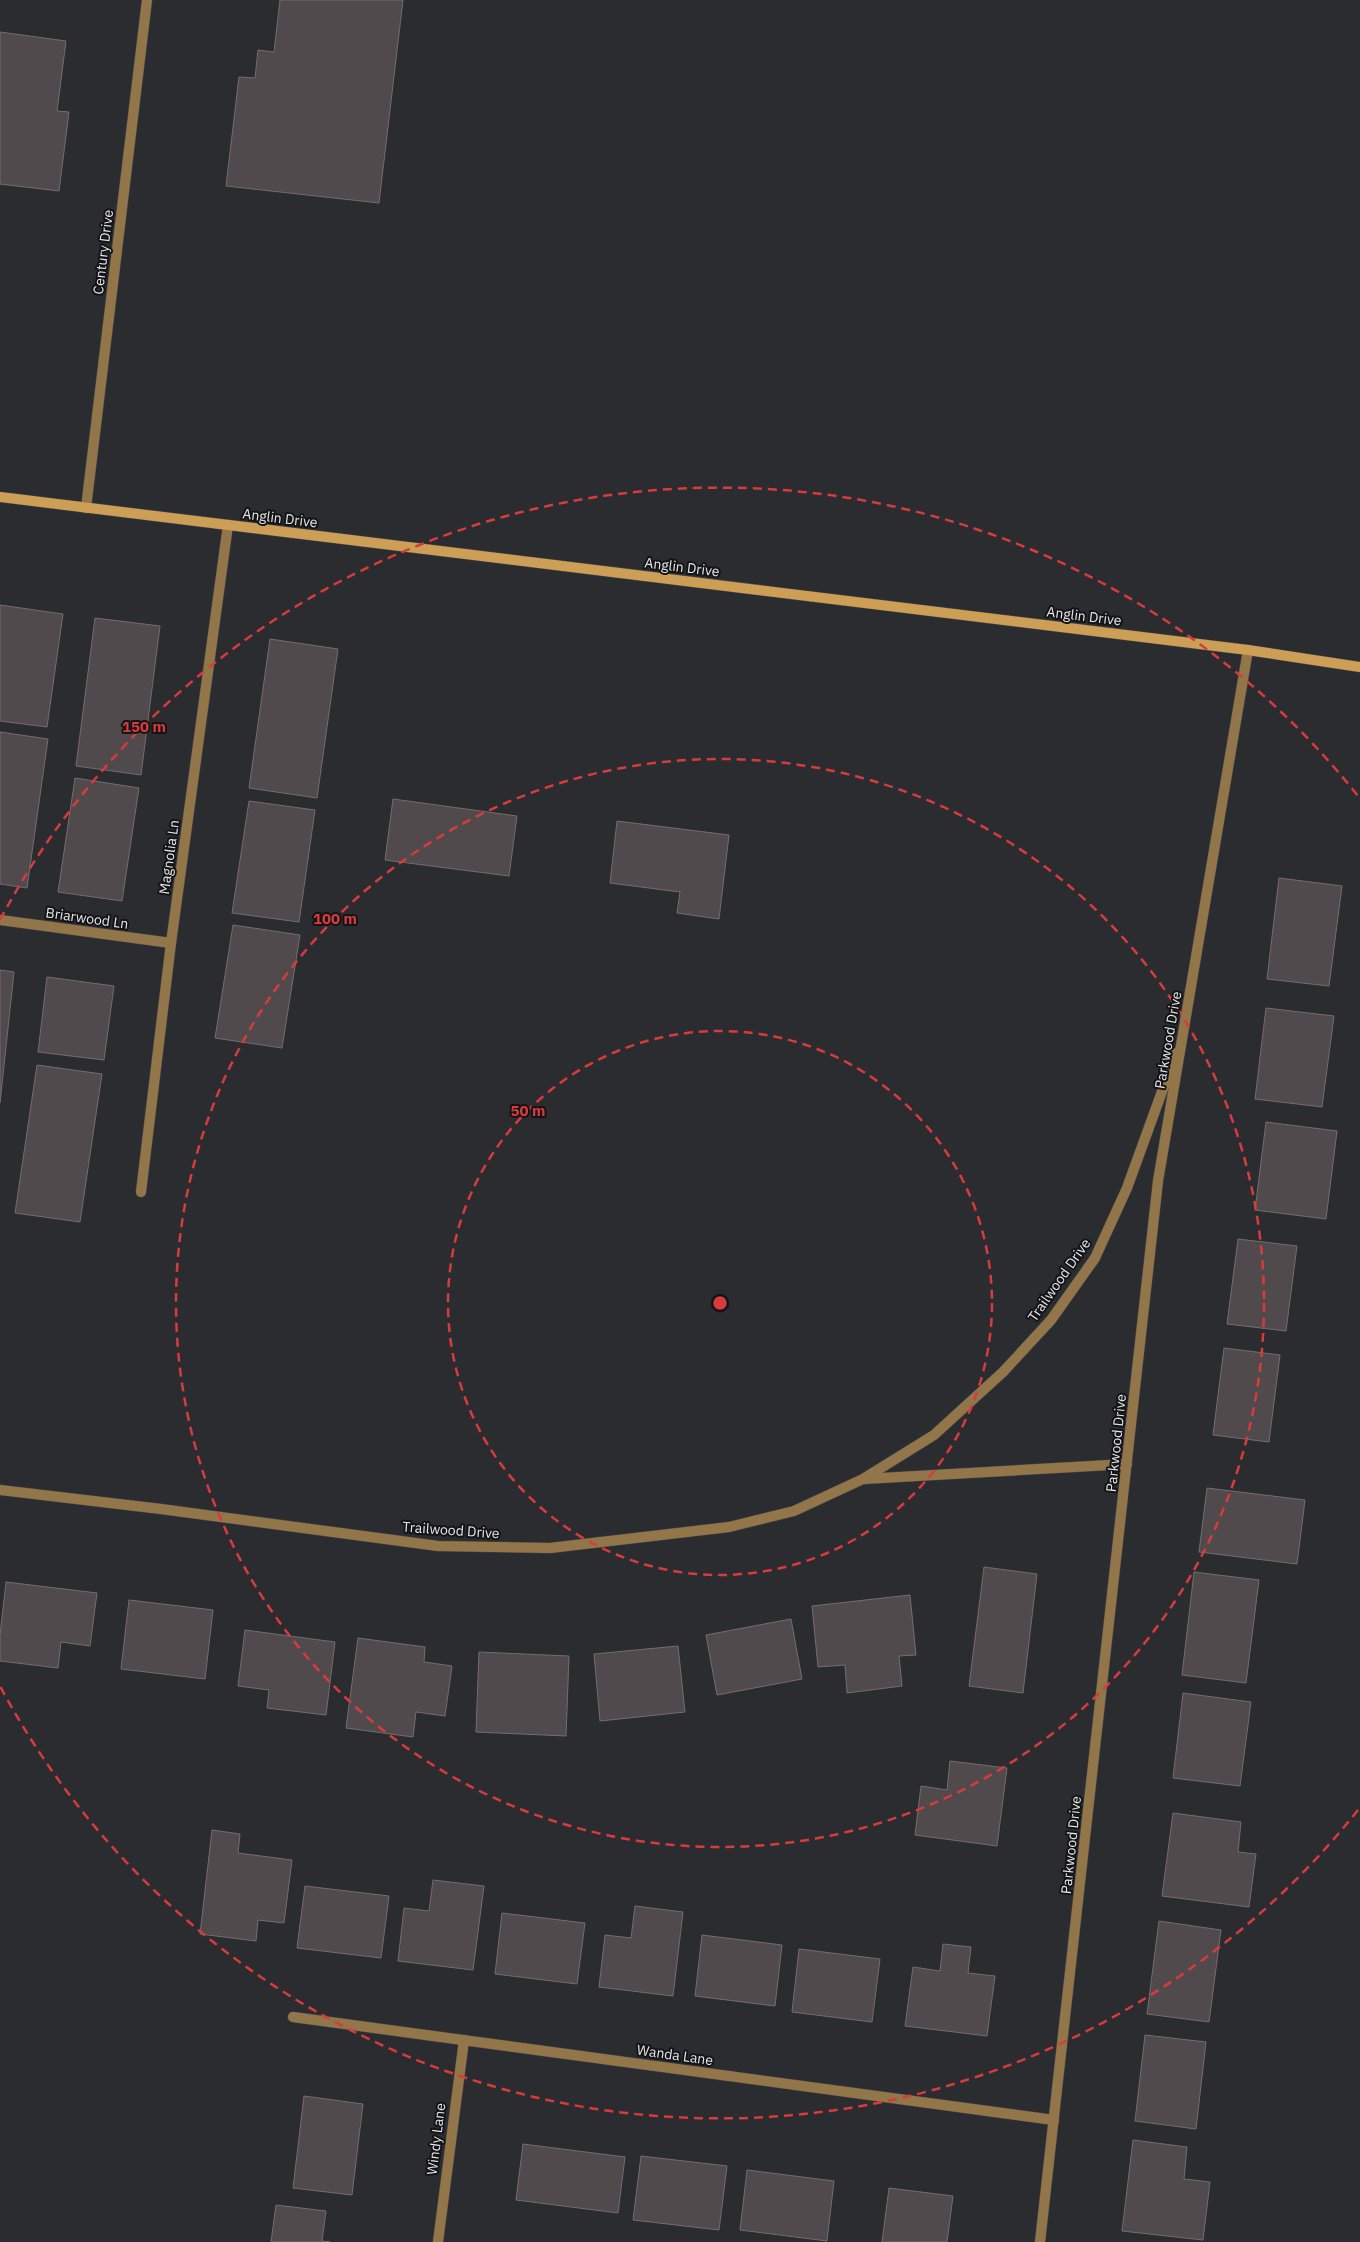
<svg xmlns="http://www.w3.org/2000/svg" width="1360" height="2242" font-family="'IBM Plex Sans',sans-serif">
	<style>
		.building { fill: #504a4c; stroke: #746d70 }
		.lines { fill: none; stroke-linecap: round; stroke-linejoin: round }
		.street-casing { stroke: #484a4e; stroke-width: 11 }
		.secondary-casing { stroke: #484a4e; stroke-width: 11 }
		.street { stroke: #92764a; stroke-width: 10 }
		.secondary { stroke: #cd9f56; stroke-width: 10 }
		.ring { fill: none; stroke: #d83b3b; stroke-width: 2.5; stroke-dasharray: 9 6 }
		.labels { text-anchor: middle; stroke-width: 4; stroke-linejoin: round; paint-order: stroke }
		.street-label { font-size: 14px; fill: #e6e7ea; stroke: #141416 }
		.centre { fill: #d83b3b; stroke: #141416; stroke-width: 2.5 }
		.ring-label { font-size: 15px; text-anchor: middle; font-weight: bold; fill: #d83b3b; stroke: #141416; stroke-width: 4; stroke-linejoin: round; paint-order: stroke }
	</style>
	<rect width="100%" height="100%" fill="#2a2c30"/>
	<!-- building -->
	<g class="building">
		<path d="M280 0H403L379 203 226 186 239 77 255 78 258 50 274 52Z"/>
		<path d="M0 32 66 41 57 111 69 112 59 191 0 184Z"/>
		<path d="M0 605 63 614 47 727 0 721Z"/>
		<path d="M95 618 160 626 141 775 76 766Z"/>
		<path d="M270 639 338 649 317 798 249 788Z"/>
		<path d="M0 732 48 739 27 888 0 884Z"/>
		<path d="M75 778 139 788 122 901 58 892Z"/>
		<path d="M393 799 517 816 509 876 385 860Z"/>
		<path d="M249 801 315 810 299 922 232 913Z"/>
		<path d="M617 821 729 835 719 919 677 913 680 892 610 883Z"/>
		<path d="M1279 878 1342 886 1329 986 1267 979Z"/>
		<path d="M233 925 300 935 282 1048 215 1038Z"/>
		<path d="M0 970 14 972 0 1103Z"/>
		<path d="M47 977 114 986 104 1060 38 1052Z"/>
		<path d="M1266 1008 1334 1016 1322 1107 1255 1099Z"/>
		<path d="M37 1065 102 1074 80 1222 15 1213Z"/>
		<path d="M1266 1122 1337 1131 1326 1219 1255 1210Z"/>
		<path d="M1238 1239 1297 1246 1286 1331 1227 1324Z"/>
		<path d="M1224 1348 1280 1355 1269 1442 1213 1435Z"/>
		<path d="M1207 1488 1305 1500 1297 1564 1199 1552Z"/>
		<path d="M984 1567 1037 1574 1023 1693 969 1686Z"/>
		<path d="M1194 1572 1259 1580 1246 1683 1182 1675Z"/>
		<path d="M6 1582 97 1593 90 1646 61 1642 58 1668 0 1661V1635Z"/>
		<path d="M910 1595 916 1655 899 1656 902 1686 847 1693 845 1665 818 1667 812 1606Z"/>
		<path d="M129 1600 213 1610 205 1679 121 1669Z"/>
		<path d="M791 1619 802 1679 717 1695 706 1635Z"/>
		<path d="M245 1630 335 1642 326 1715 267 1708 269 1690 238 1686Z"/>
		<path d="M358 1638 425 1647 424 1662 452 1666 445 1716 416 1712 413 1737 346 1728Z"/>
		<path d="M678 1646 685 1712 600 1721 594 1654Z"/>
		<path d="M479 1652 569 1656 566 1736 476 1732Z"/>
		<path d="M1183 1693 1251 1702 1240 1786 1173 1778Z"/>
		<path d="M950 1761 1007 1768 997 1846 915 1835 921 1786 947 1790Z"/>
		<path d="M1173 1813 1241 1822 1238 1852 1256 1854 1249 1907 1162 1896Z"/>
		<path d="M212 1830 240 1834 238 1853 292 1860 284 1923 258 1920 256 1941 200 1934Z"/>
		<path d="M433 1880 484 1886 473 1970 398 1961 404 1908 429 1911Z"/>
		<path d="M305 1886 389 1896 381 1958 297 1948Z"/>
		<path d="M635 1906 683 1912 673 1996 599 1987 605 1935 631 1938Z"/>
		<path d="M502 1913 585 1923 577 1984 495 1974Z"/>
		<path d="M1159 1921 1221 1930 1209 2022 1147 2014Z"/>
		<path d="M702 1935 782 1945 775 2006 695 1996Z"/>
		<path d="M943 1944 971 1947 968 1973 995 1976 987 2036 905 2026 913 1967 940 1971Z"/>
		<path d="M799 1949 880 1959 872 2022 792 2012Z"/>
		<path d="M1145 2035 1206 2042 1196 2129 1135 2121Z"/>
		<path d="M304 2096 363 2104 352 2195 293 2188Z"/>
		<path d="M1133 2140 1187 2147 1184 2179 1210 2182 1203 2240 1122 2231Z"/>
		<path d="M523 2144 625 2157 618 2213 516 2200Z"/>
		<path d="M641 2156 727 2166 719 2230 633 2220Z"/>
		<path d="M747 2170 834 2181 827 2241 740 2230Z"/>
		<path d="M889 2188 953 2196 947 2242H882Z"/>
		<path d="M276 2205 326 2211 322 2241 330 2242H271Z"/>
	</g>
	<g class="lines">
		<!-- street casing -->
		<g class="street-casing">
			<g id="street">
				<path d="M86 508 147 0"/>
				<path d="M0 920 171 943"/>
				<path d="M141 1192 171 943 228 525"/>
				<path d="M864 1479 1127 1464"/>
				<path d="M0 1490 161 1509 438 1546 550 1548 729 1527 794 1511 863 1479 934 1435 1003 1372 1051 1320 1095 1258 1127 1188 1176 1053"/>
				<path d="M293 2017 1054 2120"/>
				<path d="M438 2242 464 2040"/>
				<path d="M1040 2242 1158 1181 1248 650"/>
			</g>
		</g>
		<!-- secondary casing -->
		<g class="secondary-casing">
			<path id="secondary" d="M0 497 1248 650 1360 667"/>
		</g>
		<!-- street -->
		<use href="#street" class="street"/>
		<!-- secondary -->
		<use href="#secondary" class="secondary"/>
	</g>
	<!-- distance rings -->
	<g class="ring">
		<circle cx="720" cy="1303" r="272"/>
		<circle cx="720" cy="1303" r="544"/>
		<path d="M1358 1810A815 815 0 0 1 0 1686M0 920A815 815 0 0 1 1358 796"/>
	</g>
	<g class="labels">
		<!-- street labels -->
		<g class="street-label">
			<text transform="translate(103 252) rotate(-83)" y="5">Century Drive</text>
			<text transform="translate(280 518) rotate(7)" y="5">Anglin Drive</text>
			<text transform="translate(682 567) rotate(7)" y="5">Anglin Drive</text>
			<text transform="translate(1084 616) rotate(7)" y="5">Anglin Drive</text>
			<text transform="translate(169 857) rotate(-82)" y="5">Magnolia Ln</text>
			<text transform="translate(87 918) rotate(8)" y="5">Briarwood Ln</text>
			<text transform="translate(1168 1040) rotate(-80)" y="5">Parkwood Drive</text>
			<text transform="translate(1059 1280) rotate(-55)" y="5">Trailwood Drive</text>
			<text transform="translate(1116 1443) rotate(-84)" y="5">Parkwood Drive</text>
			<text transform="translate(451 1530) rotate(4)" y="5">Trailwood Drive</text>
			<text transform="translate(1071 1845) rotate(-84)" y="5">Parkwood Drive</text>
			<text transform="translate(675 2055) rotate(8)" y="5">Wanda Lane</text>
			<text transform="translate(436 2139) rotate(-83)" y="5">Windy Lane</text>
		</g>
	</g>
	<circle cx="720" cy="1303" r="8" class="centre"/>
	<g class="ring-label">
		<text x="144" y="732">150 m</text>
		<text x="335" y="924">100 m</text>
		<text x="528" y="1116">50 m</text>
	</g>
</svg>
